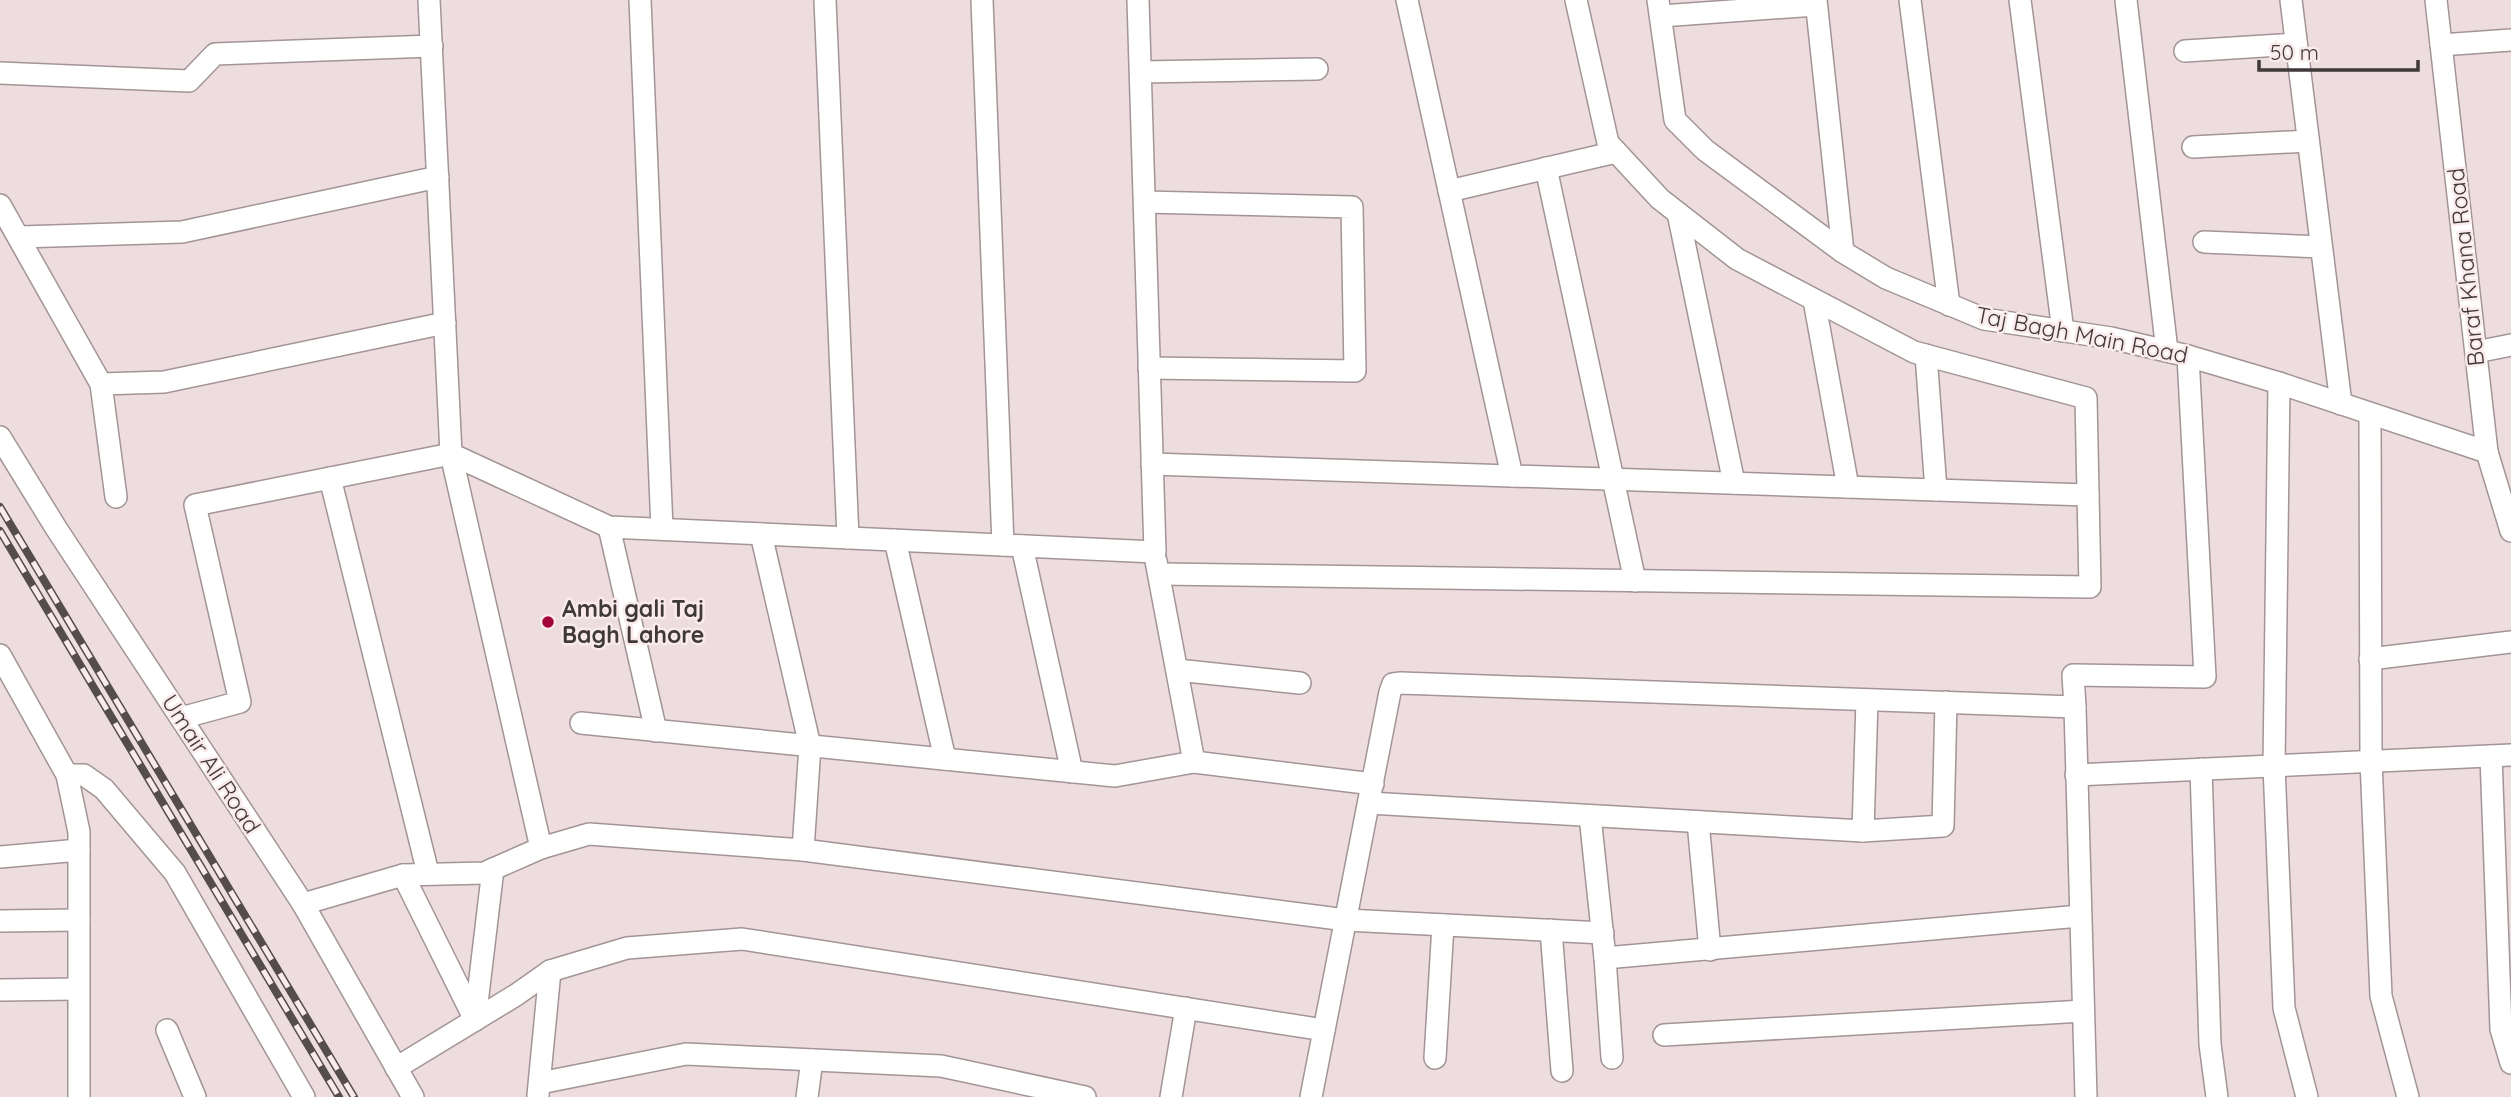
<svg xmlns="http://www.w3.org/2000/svg" width="2511" height="1097" font-family="Quicksand,sans-serif">
	<style>
		.lines { fill: none; stroke-linecap: round; stroke-linejoin: round }
		.minor-casing { stroke: #a39495; stroke-width: 24 }
		.minor { stroke: #fff; stroke-width: 21 }
		.rail-casing { stroke: #544c4d; stroke-width: 8 }
		.rail { stroke: #faeaeb; stroke-width: 5; stroke-dasharray: 16; stroke-linecap: butt }
		.poi-dot { fill: #a1033a; stroke: #faeaeb; stroke-width: 2.5 }
		.labels { text-anchor: middle; stroke-width: 5; stroke-linejoin: round; paint-order: stroke }
		.street-label { font-size: 23px; fill: #40393a; stroke: #faeaeb }
		.poi-label { font-size: 23px; font-weight: bold; fill: #40393a; stroke: #faeaeb; text-anchor: start }
	</style>
	<rect width="100%" height="100%" fill="#edddde"/>
	<g class="lines">
		<!-- minor casing -->
		<g class="minor-casing">
			<g id="minor">
				<path d="M429 0 451 454 609 527 1155 552 1138 0"/>
				<path d="M640 0 662 529"/>
				<path d="M825 0 848 538"/>
				<path d="M982 0 1003 545"/>
				<path d="M1407 0 1512 476"/>
				<path d="M1658 0 1675 120 1705 150 1843 252 1886 278 1984 319 2111 338 2188 356 2279 383 2487 452"/>
				<path d="M1816 0 1843 252"/>
				<path d="M1910 0 1949 305"/>
				<path d="M2020 0 2063 331"/>
				<path d="M2126 0 2167 351"/>
				<path d="M2291 0 2341 404"/>
				<path d="M2436 0 2487 452 2511 531"/>
				<path d="M1661 16 1816 5"/>
				<path d="M2441 45 2511 40"/>
				<path d="M2185 51 2296 44"/>
				<path d="M1141 72 1317 69"/>
				<path d="M0 73 189 81 215 54 432 46"/>
				<path d="M2193 147 2308 141"/>
				<path d="M1546 168 1635 581"/>
				<path d="M1449 191 1616 152"/>
				<path d="M1145 202 1352 207 1355 371 1149 368"/>
				<path d="M0 205 101 384 116 497"/>
				<path d="M1678 213 1734 483"/>
				<path d="M20 237 182 232 438 177"/>
				<path d="M2204 242 2321 247"/>
				<path d="M1814 300 1848 487"/>
				<path d="M2476 352 2511 345"/>
				<path d="M1926 355 1936 490"/>
				<path d="M2279 383 2274 766 2284 1008 2307 1097"/>
				<path d="M101 384 164 382 445 323"/>
				<path d="M2370 414 2371 761 2381 996 2408 1097"/>
				<path d="M0 437 56 528 303 904 413 1097"/>
				<path d="M1152 464 2088 495"/>
				<path d="M330 478 428 873"/>
				<path d="M609 527 656 731"/>
				<path d="M761 534 810 746 803 850"/>
				<path d="M895 540 945 759"/>
				<path d="M1022 546 1072 772"/>
				<path d="M1156 561 1194 762 1373 784"/>
				<path d="M1159 574 2090 587 2086 398 1914 352 1737 259 1660 199 1608 143 1576 0"/>
				<path d="M0 655 67 775 79 832V1097"/>
				<path d="M2370 659 2511 642"/>
				<path d="M1177 670 1300 683"/>
				<path d="M2075 707 2073 675 2205 677 2188 356"/>
				<path d="M181 718 240 702 195 505 451 454 541 848"/>
				<path d="M581 723 1115 776 1194 762"/>
				<path d="M2491 756 2501 1029 2511 1063"/>
				<path d="M2201 769 2210 1044 2217 1097"/>
				<path d="M67 775H84L104 789 175 873 304 1097"/>
				<path d="M2076 775 2511 755"/>
				<path d="M1369 803 1863 831 1943 826 1946 702"/>
				<path d="M1590 816 1605 958 1612 1058"/>
				<path d="M1698 822 1710 950"/>
				<path d="M1863 831 1867 700"/>
				<path d="M0 857 79 850"/>
				<path d="M403 875 475 1020"/>
				<path d="M303 904 403 875 484 873 541 848 589 834 803 850 1346 920 1603 933"/>
				<path d="M0 921 79 920"/>
				<path d="M1551 930 1562 1071"/>
				<path d="M1605 958 2080 916"/>
				<path d="M0 990 78 989"/>
				<path d="M475 1020 493 869"/>
				<path d="M167 1030 195 1097"/>
				<path d="M1664 1035 2083 1011"/>
				<path d="M1435 1058 1443 925"/>
				<path d="M396 1068 516 995 550 971 627 948 742 939 1324 1030"/>
				<path d="M540 1083 686 1054 941 1066 1085 1097"/>
				<path d="M538 1095 550 971"/>
				<path d="M807 1097 812 1060"/>
				<path d="M1171 1097 1186 1008"/>
				<path d="M1311 1097 1390 692 1393 684 1401 683 2075 707 2086 1097"/>
			</g>
		</g>
		<!-- minor -->
		<use href="#minor" class="minor"/>
		<!-- rail casing -->
		<g class="rail-casing">
			<g id="rail">
				<path d="M0 507 354 1097"/>
				<path d="M0 531 339 1097"/>
			</g>
		</g>
		<!-- rail -->
		<use href="#rail" class="rail"/>
	</g>
	<!-- markers -->
	<circle class="poi-dot" cx="548" cy="622" r="7"/>
	<g class="labels">
		<!-- street labels -->
		<g class="street-label">
			<text transform="translate(2466 267) rotate(-96)" y="8">Baraf Khana Road</text>
			<text transform="translate(2082 335) rotate(11)" y="8">Taj Bagh Main Road</text>
			<text transform="translate(211 764) rotate(57)" y="8">Umair Ali Road</text>
		</g>
		<!-- poi labels -->
		<g class="poi-label">
			<text x="562" y="617">Ambi gali Taj<tspan x="562" dy="26">Bagh Lahore</tspan></text>
		</g>
	</g>
	<!-- scale -->
	<path d="M2259 60v10h159v-10" fill="none" stroke="#40393a" stroke-width="3.5"/>
	<text x="2270" y="60" font-size="21" fill="#40393a" stroke="#faeaeb" stroke-width="5" paint-order="stroke">50 m</text>
</svg>
